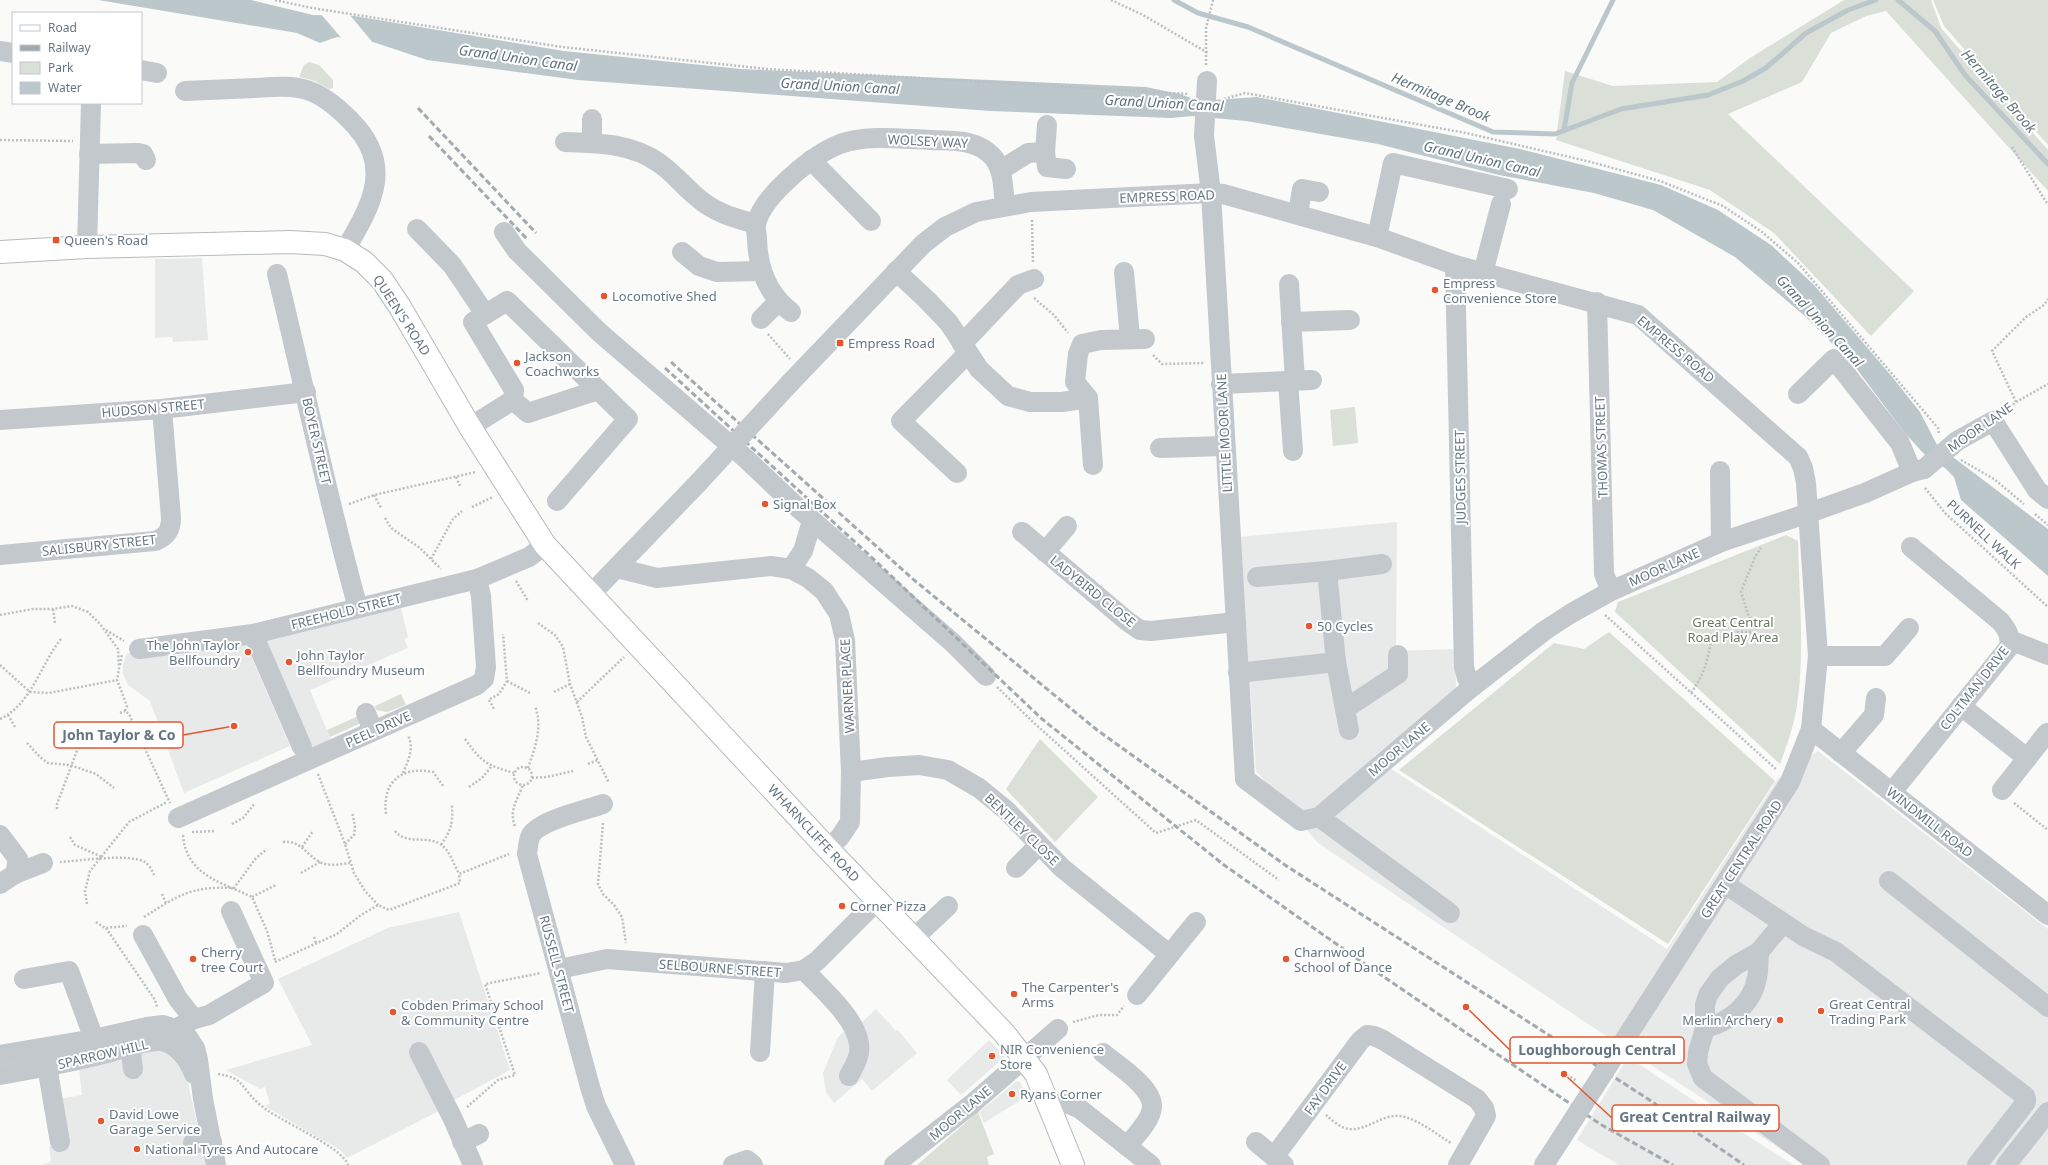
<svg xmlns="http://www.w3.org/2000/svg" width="2048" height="1165" font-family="'Noto Sans',sans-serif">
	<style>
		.built { fill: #e8e9e9 }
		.green { fill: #dadfd7 }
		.water { fill: #bbc7cb }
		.pier { fill: #fafaf8 }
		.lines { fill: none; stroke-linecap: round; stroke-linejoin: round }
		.stream { stroke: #bbc7cb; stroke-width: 5 }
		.major-casing { stroke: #b5babe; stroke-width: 24 }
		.path { stroke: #bbbfc2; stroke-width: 2.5; stroke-dasharray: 2 2; stroke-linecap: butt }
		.minor { stroke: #c3c8cc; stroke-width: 20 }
		.major { stroke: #fff; stroke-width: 22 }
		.rail { stroke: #a2aab0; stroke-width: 3; stroke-dasharray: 6 3; stroke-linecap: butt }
		.minor-bridge { stroke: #c3c8cc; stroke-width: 20 }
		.poi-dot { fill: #e4572e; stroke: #fff; stroke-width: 1.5 }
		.labels { text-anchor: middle; stroke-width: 4; stroke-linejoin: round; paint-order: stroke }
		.street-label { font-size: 13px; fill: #657683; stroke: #fff }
		.poi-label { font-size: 13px; fill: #657683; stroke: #fff; text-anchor: start }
		.park-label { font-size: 13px; fill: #687a64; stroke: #fff }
		.water-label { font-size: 14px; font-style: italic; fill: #60757c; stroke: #fff }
		.leader { fill: none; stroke: #e4572e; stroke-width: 1.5 }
		.callout-dot { fill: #e4572e; stroke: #fff; stroke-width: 1.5 }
		.callout { fill: #fff; stroke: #e4572e; stroke-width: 1.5 }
		.callout-label { font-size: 14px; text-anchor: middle; font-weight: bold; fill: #657683 }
	</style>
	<rect width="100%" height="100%" fill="#fafaf8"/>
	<!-- built -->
	<g class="built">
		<path d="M202 258 208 340 173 342 172 337 155 338V259Z"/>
		<path d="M1397 522 1396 651 1455 649 1456 690 1373 757 1667 949 1777 780 1790 768 1818 751 2048 929V1165H1805L1600 1032 1318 843 1256 771 1239 537Z"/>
		<path d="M400 604 408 637 404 639 408 648 310 690 331 740 310 749 263 637Z"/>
		<path d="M245 642 290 746 184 793 150 701 128 685 123 674V664L127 653 172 656Z"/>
		<path d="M459 912 510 1070 445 1105 441 1110 347 1158 340 1150 268 1108 265 1105 270 1104 265 1087 260 1089 226 1070 312 1045 278 979 388 928Z"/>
		<path d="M876 1009 896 1031 898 1030 917 1053 872 1091 862 1079 834 1103 826 1092 823 1073 838 1037 846 1030 862 1022Z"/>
		<path d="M989 1040 1005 1057 961 1095 947 1080Z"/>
		<path d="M157 1049 170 1053 181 1065 187 1078 206 1165H41L51 1162 49 1146 54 1148 59 1099 82 1095 79 1068Z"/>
		<path d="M1628 1057 1732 1126 1794 1165H1619L1577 1140Z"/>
		<path d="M1017 1081 1020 1082 1027 1096 984 1123 979 1112Z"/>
	</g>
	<!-- green -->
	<g class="green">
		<path d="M1844 0H1931L1941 28 2048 150V191L1886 11 1866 16 1831 33 1802 82 1728 114 1914 291 1871 336 1774 233 1710 190 1556 140 1565 71 1613 86 1717 82 1750 58Z"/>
		<path d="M1933 0H2048V145L1944 26Z"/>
		<path d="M309 62 319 65 333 80V88L329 89 315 81 299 77 304 65Z"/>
		<path d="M1355 407 1358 443 1333 446 1330 410Z"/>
		<path d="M1786 535 1798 541C1799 595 1805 652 1797 705 1794 725 1787 745 1780 764L1615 612 1618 602Z"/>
		<path d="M1609 632 1775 781 1668 944 1399 770 1554 643 1584 649Z"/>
		<path d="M401 694 406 705 387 712 376 710 375 706Z"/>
		<path d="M363 714 361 723 330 737 327 730Z"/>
		<path d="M1040 739 1098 797 1055 842 1006 789Z"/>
		<path d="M978 1112 994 1154 987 1157 989 1165H917Z"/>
	</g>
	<!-- water -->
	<path class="water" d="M98 0H251L313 15 354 16 564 51 741 69 1146 87 1180 94 1199 101 1257 97 1520 149 1661 185 1718 210 1771 245 1814 285 1893 378 1920 412 1937 445 2048 529V576L1961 500 1954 477 1945 468 1925 455 1904 432 1856 368 1806 317 1735 257 1653 210 1594 193 1499 175 1378 144 1246 121 1192 116 1171 118 990 111 578 80 427 60 373 42 337 37 320 43 297 33Z"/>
	<!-- pier -->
	<path class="pier" d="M320 13 349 14 374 44 343 40Z"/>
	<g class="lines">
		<!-- stream -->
		<g class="stream">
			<path d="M1174 0 1198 13 1248 27 1493 132 1555 134 1621 109 1708 95 1743 81 1766 68 1806 33 1848 10 1876 0"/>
			<path d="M1898 0 1935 31 1965 75 2048 164"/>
			<path d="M1564 130 1572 83 1613 0"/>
		</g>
		<!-- major casing -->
		<g class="major-casing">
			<path id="major" d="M0 252 87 247 290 242 325 244 345 250 364 262 382 280 400 307 470 427 545 545 828 849 1004 1033 1036 1074 1073 1165"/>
		</g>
		<!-- path -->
		<g class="path">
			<path d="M275 0 312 8 562 47 767 69 1188 94"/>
			<path d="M1111 0 1143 15 1208 53"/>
			<path d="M1206 65V28L1213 0"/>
			<path d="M1224 99 1245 93 1466 133 1591 162 1660 181 1723 206 1762 232 1798 263 1938 428 1939 434"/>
			<path d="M0 140 73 141"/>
			<path d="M2012 147 2048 205"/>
			<path d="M1032 220 1033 263"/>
			<path d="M1034 298 1054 315 1068 333"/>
			<path d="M768 334 790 359"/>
			<path d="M1153 355 1162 364 1204 363"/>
			<path d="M2016 402 1992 351 2026 317 2044 305 2048 299"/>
			<path d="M2007 410 2016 402 2048 384"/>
			<path d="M1961 460 1994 479 2024 504"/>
			<path d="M456 477 460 486"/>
			<path d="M1925 488 1945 513 2048 607"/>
			<path d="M374 495 381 508"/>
			<path d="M349 504 374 495 476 472"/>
			<path d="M472 507 493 497"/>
			<path d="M2035 514 2048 525"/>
			<path d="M385 518 391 528 420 548 441 569"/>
			<path d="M431 559 453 519 462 511"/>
			<path d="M516 581 528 601"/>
			<path d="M53 609 55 623"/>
			<path d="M0 615 33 609H53L72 606 88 612 100 624 118 649 119 669 117 680 127 706 125 711 129 714 170 803"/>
			<path d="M1605 615 1777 770"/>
			<path d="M538 623 555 635 563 647 570 684 582 717 586 737 609 783"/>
			<path d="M106 630 124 641"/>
			<path d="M0 665 30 692 49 693 117 680"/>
			<path d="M120 665 122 654"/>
			<path d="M507 681 530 693"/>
			<path d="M997 687 1033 722 1156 833 1196 820 1279 880"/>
			<path d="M554 692 570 684"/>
			<path d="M1691 693C1703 677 1708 660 1711 641L1732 632H1754L1756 628 1748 614 1741 592 1755 557 1761 548"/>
			<path d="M490 699 499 694 507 681 503 634"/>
			<path d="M489 700 494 709"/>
			<path d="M577 702 624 657"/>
			<path d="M120 713 125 711"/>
			<path d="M8 715 15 727"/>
			<path d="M0 719C32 704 40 665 61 639"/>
			<path d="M465 739C482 763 487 765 514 773"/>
			<path d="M27 743 40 757 48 763 70 765 96 774 114 788"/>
			<path d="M588 764 598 760"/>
			<circle cx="523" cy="776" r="9"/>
			<path d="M528 768C535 748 543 727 535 706"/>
			<path d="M403 773C409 759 414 749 408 735"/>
			<path d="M318 774 345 844 354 873 365 891 378 905"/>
			<path d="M532 778 547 777 573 771"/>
			<path d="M469 787 482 778 491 767"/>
			<path d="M2014 803 2048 830"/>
			<path d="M57 809V804L85 729 92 725"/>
			<path d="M386 814C382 781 402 766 433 772L444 787"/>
			<path d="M603 823 598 884 603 894 614 905 622 917 626 943"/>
			<path d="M232 824 243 818 255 803"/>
			<path d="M515 826C509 811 517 800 523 785"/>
			<path d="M395 831C408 847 431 832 446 849 451 856 455 866 459 874"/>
			<path d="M192 832 215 831"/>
			<path d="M183 835C186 875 221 882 252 897L267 931 275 960"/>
			<path d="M70 837 75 845 102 857"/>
			<path d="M283 842C301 840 306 855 320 862 329 867 341 864 351 863"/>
			<path d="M345 844 354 835 355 826 352 812"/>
			<path d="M441 845C451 830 453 824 452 805"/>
			<path d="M302 847 313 831"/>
			<path d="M60 862C79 861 129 853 145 862 149 865 152 870 154 875"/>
			<path d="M301 873 320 862"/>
			<path d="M162 894 166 903"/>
			<path d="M252 897 276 885"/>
			<path d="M87 904 85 891 90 871 129 822 167 802"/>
			<path d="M144 917C179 895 191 886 234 888L256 858 267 849"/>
			<path d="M96 922 105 928 127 926"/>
			<path d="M106 928 155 1000 157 1007"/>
			<path d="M314 937 316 943"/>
			<path d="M275 962 337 934 361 915 378 905 389 910 460 883 459 874 509 854"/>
			<path d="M1073 1022 1099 1015H1117L1124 1006"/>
			<path d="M1523 1047 1548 1063"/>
			<path d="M218 1074C245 1078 241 1088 258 1103 277 1121 341 1145 348 1165"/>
			<path d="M1567 1075 1577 1081"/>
			<path d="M467 1107 498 1080 515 1075 485 984 541 973"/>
			<path d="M1326 1115C1332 1120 1340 1128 1349 1129 1369 1131 1384 1111 1405 1117 1422 1122 1436 1134 1451 1143"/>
		</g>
		<!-- minor -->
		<g class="minor">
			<path d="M0 51 13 53"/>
			<path d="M141 70 157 73"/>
			<path d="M185 91C208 90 232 89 255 88 272 87 290 85 307 90 323 95 337 107 349 119 395 164 373 203 345 250"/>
			<path d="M592 119V143"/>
			<path d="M1047 125 1045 152 1047 167 1066 169"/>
			<path d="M1204 136 1211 193 1245 779 1301 821 1319 817 1472 687 1544 631 1570 614 1611 591 1721 542 1809 513 1865 493 1912 472 1924 469"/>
			<path d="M565 142C597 143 632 143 659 163 674 173 684 187 698 198 715 213 735 218 756 224"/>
			<path d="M89 154 138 153 143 154 146 160"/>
			<path d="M811 160 871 221"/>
			<path d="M1001 170 1028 153 1045 152"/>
			<path d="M1298 214 1302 189 1319 192"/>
			<path d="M417 229 452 265 485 314"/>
			<path d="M504 232 517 251 599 332 744 457 797 507 953 643 986 676"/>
			<path d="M1377 237 1393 163 1508 189"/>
			<path d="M87 247 91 103"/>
			<path d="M682 252 699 266 717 272 760 271"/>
			<path d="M1455 265 1464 667 1467 678 1472 687"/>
			<path d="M896 271 927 300 949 323 979 369 1008 396 1030 402H1062L1088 398"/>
			<path d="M1124 272 1130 338"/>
			<path d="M1483 273 1501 204"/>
			<path d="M277 274C304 385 327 497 358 608"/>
			<path d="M1289 284 1295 381"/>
			<path d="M1597 302 1604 574 1611 591"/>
			<path d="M791 312C767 294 758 269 757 239 757 234 755 228 756 224 763 195 814 154 840 144 868 134 902 139 931 140 953 141 977 139 993 157 1004 170 1003 189 1005 206"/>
			<path d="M761 319 778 302"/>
			<path d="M1291 322 1350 320"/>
			<path d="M962 344 1018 285 1034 279"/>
			<path d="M1288 381 1293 451"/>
			<path d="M790 383 923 244 945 227 976 212 1031 202 1211 193 1223 194 1377 237 1455 265 1638 315 1798 457 1803 468 1806 483 1818 656 1811 729 1790 782 1649 1002"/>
			<path d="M1221 384 1312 380"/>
			<path d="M1798 394 1834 359 1900 443 1912 472"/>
			<path d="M513 400 528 413 598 390"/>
			<path d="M0 420 162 409 306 392"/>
			<path d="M470 427 513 400 514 390 473 322 507 301 628 419 557 501"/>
			<path d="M1957 441 1993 421 2037 490 2048 499"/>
			<path d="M1160 448 1224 446"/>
			<path d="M1093 465 1088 398 1075 382 1078 354 1082 344 1101 340 1145 339"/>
			<path d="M1720 471 1721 542"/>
			<path d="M957 473 901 421 968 353"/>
			<path d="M1022 532 1127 621 1140 630 1151 631 1236 622"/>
			<path d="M1045 552 1067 526"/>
			<path d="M0 555 155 541C166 537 171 531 171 518L162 409"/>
			<path d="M617 568 657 578 771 566 791 569 808 578 824 591 839 614 845 640 851 772 850 822 840 837 828 849"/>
			<path d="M791 569 803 551 812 521"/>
			<path d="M1327 571 1382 564"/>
			<path d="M591 594 699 482"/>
			<path d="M253 634 302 747"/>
			<path d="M2010 640 2048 655"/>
			<path d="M139 649 253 634 477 579 529 557 545 545"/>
			<path d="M1818 656H1885L1909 628"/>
			<path d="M1336 662 1349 730"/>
			<path d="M1238 673 1336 662 1327 571 1257 577"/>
			<path d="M1961 706 2027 758"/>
			<path d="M1345 709 1398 674V655"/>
			<path d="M366 713 373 731"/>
			<path d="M1811 729 2048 915"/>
			<path d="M1841 753 1874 715 1876 698"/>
			<path d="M851 772 888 767 919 765 948 770 979 788 1006 810 1062 868 1169 954"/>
			<path d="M2002 790 2047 733"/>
			<path d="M1892 792 2009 647C2011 636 2007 629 2000 621L1911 547"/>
			<path d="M603 804C586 810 540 820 531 835 528 841 528 848 527 854L590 1087 596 1106 625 1165"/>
			<path d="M1319 817 1450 913"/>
			<path d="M178 818 477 685 484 679 486 667 481 596 477 579"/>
			<path d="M0 835 18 859 15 874 0 884"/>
			<path d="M1016 868 1039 845"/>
			<path d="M15 874 43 863"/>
			<path d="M1889 881 2048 1007"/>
			<path d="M1725 884 1803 936 1836 952 2025 1096 2026 1099V1102L1977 1165"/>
			<path d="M1783 923 1759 952 1736 965 1720 978 1708 995 1705 1005V1028L1698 1052 1697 1064 1703 1078 1820 1165"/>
			<path d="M143 935 178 999 194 1019"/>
			<path d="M914 938 948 906"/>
			<path d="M559 969 607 959 786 973 804 970 817 961 878 900"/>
			<path d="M804 970C822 989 856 1018 859 1044 861 1056 854 1066 849 1076"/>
			<path d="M24 979 69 971 94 1039"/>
			<path d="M1137 995 1196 922"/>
			<path d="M1705 1028C1730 1022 1752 1004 1757 978 1759 970 1758 961 1759 952"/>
			<path d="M175 1029 194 1019 209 1015 264 983 231 911"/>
			<path d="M130 1046 133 1069"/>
			<path d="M419 1052 453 1119 473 1165"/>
			<path d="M760 1052 765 971"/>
			<path d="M1103 1053C1117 1065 1153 1087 1152 1107 1151 1121 1135 1136 1127 1146"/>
			<path d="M0 1055 94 1039 147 1027 163 1025 175 1029 187 1036 195 1048 198 1060 203 1099 216 1165"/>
			<path d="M47 1066 60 1142"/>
			<path d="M0 1075C37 1068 74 1062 111 1052 127 1048 144 1040 161 1041 177 1043 189 1060 194 1074"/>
			<path d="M1047 1103 1069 1104 1080 1109 1151 1165"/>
			<path d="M462 1142 479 1134"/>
			<path d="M1256 1142 1284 1165"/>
			<path d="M193 1143 212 1142"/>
			<path d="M1274 1157 1360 1041 1367 1035 1374 1036 1383 1040 1477 1099 1484 1108 1486 1116 1458 1165"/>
			<path d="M733 1165 747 1160 753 1165"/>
			<path d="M894 1165 972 1104 1058 1029"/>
			<path d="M2006 1165 2048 1112"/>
		</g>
		<!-- major -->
		<use href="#major" class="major"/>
		<!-- rail -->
		<g class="rail">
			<path d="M418 108 536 233"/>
			<path d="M429 136 528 240"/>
			<path d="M671 362 914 580 1097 730 1285 865 1648 1099 1744 1165"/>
			<path d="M665 368 867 553 1042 719 1224 865 1362 962 1600 1124 1673 1165"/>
		</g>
		<!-- minor-bridge -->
		<g class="minor-bridge">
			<path d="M1204 136 1207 81"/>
			<path d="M1924 469 1957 441"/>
			<path d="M699 482 790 383"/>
			<path d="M1544 1165 1649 1002"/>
		</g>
	</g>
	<!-- markers -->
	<g class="poi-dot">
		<rect x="52" y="236" width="8" height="8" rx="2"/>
		<circle cx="1435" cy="290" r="4"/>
		<circle cx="604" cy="296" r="4"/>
		<rect x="836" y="339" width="8" height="8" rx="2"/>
		<circle cx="517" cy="363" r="4"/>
		<circle cx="765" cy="504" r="4"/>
		<circle cx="1309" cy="626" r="4"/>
		<circle cx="248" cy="652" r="4"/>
		<circle cx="289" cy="662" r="4"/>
		<circle cx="842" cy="906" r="4"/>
		<circle cx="193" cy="959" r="4"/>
		<circle cx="1286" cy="959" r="4"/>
		<circle cx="1014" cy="994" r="4"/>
		<circle cx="1821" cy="1011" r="4"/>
		<circle cx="393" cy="1012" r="4"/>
		<circle cx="1780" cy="1020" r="4"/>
		<circle cx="992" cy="1056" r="4"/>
		<circle cx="1012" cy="1094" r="4"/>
		<circle cx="101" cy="1121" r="4"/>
		<circle cx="137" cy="1149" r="4"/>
	</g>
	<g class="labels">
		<!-- street labels -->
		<g class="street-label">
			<text transform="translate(928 141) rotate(3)" y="5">WOLSEY WAY</text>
			<text transform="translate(1167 196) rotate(-2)" y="5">EMPRESS ROAD</text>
			<text transform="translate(402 315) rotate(57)" y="5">QUEEN'S ROAD</text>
			<text transform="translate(1676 349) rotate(40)" y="5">EMPRESS ROAD</text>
			<text transform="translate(153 408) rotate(-5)" y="5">HUDSON STREET</text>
			<text transform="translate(1980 427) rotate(-35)" y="5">MOOR LANE</text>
			<text transform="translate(1224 433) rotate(-93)" y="5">LITTLE MOOR LANE</text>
			<text transform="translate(317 441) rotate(77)" y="5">BOYER STREET</text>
			<text transform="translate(1601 447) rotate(-92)" y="5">THOMAS STREET</text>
			<text transform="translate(1460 477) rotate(-91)" y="5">JUDGES STREET</text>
			<text transform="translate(1984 534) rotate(43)" y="5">PURNELL WALK</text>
			<text transform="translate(99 545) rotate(-6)" y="5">SALISBURY STREET</text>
			<text transform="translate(1664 567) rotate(-24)" y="5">MOOR LANE</text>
			<text transform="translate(1093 591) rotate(39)" y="5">LADYBIRD CLOSE</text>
			<text transform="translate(346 611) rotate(-14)" y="5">FREEHOLD STREET</text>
			<text transform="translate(847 686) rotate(-93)" y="5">WARNER PLACE</text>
			<text transform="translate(1974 688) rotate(-52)" y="5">COLTMAN DRIVE</text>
			<text transform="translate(378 729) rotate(-24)" y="5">PEEL DRIVE</text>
			<text transform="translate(1399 749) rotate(-40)" y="5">MOOR LANE</text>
			<text transform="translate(1930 822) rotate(38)" y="5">WINDMILL ROAD</text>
			<text transform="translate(1022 829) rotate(44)" y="5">BENTLEY CLOSE</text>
			<text transform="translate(814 833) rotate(47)" y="5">WHARNCLIFFE ROAD</text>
			<text transform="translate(1741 859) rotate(-57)" y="5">GREAT CENTRAL ROAD</text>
			<text transform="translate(557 964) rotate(75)" y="5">RUSSELL STREET</text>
			<text transform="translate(720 968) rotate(4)" y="5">SELBOURNE STREET</text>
			<text transform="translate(103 1054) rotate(-13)" y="5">SPARROW HILL</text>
			<text transform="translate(1325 1088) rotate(-54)" y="5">FAY DRIVE</text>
			<text transform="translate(960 1113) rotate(-40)" y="5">MOOR LANE</text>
		</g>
		<!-- poi labels -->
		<g class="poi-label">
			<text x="64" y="245">Queen's Road</text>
			<text x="1443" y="288">Empress<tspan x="1443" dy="15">Convenience Store</tspan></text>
			<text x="612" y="301">Locomotive Shed</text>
			<text x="848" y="348">Empress Road</text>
			<text x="525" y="361">Jackson<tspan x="525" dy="15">Coachworks</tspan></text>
			<text x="773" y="509">Signal Box</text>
			<text x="1317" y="631">50 Cycles</text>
			<text x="240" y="650" text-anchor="end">The John Taylor<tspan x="240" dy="15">Bellfoundry</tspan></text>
			<text x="297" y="660">John Taylor<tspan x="297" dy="15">Bellfoundry Museum</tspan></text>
			<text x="850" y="911">Corner Pizza</text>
			<text x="201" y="957">Cherry<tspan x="201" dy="15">tree Court</tspan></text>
			<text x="1294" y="957">Charnwood<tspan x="1294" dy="15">School of Dance</tspan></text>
			<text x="1022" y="992">The Carpenter's<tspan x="1022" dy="15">Arms</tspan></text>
			<text x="1829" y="1009">Great Central<tspan x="1829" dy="15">Trading Park</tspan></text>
			<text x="401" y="1010">Cobden Primary School<tspan x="401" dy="15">&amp; Community Centre</tspan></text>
			<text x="1772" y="1025" text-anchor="end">Merlin Archery</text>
			<text x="1000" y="1054">NIR Convenience<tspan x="1000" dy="15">Store</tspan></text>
			<text x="1020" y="1099">Ryans Corner</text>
			<text x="109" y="1119">David Lowe<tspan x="109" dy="15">Garage Service</tspan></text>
			<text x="145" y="1154">National Tyres And Autocare</text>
		</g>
		<!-- park labels -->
		<g class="park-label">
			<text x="1733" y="627">Great Central<tspan x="1733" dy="15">Road Play Area</tspan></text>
		</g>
		<!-- water labels -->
		<g class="water-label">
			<text transform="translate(518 58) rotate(8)" y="5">Grand Union Canal</text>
			<text transform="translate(840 86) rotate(3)" y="5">Grand Union Canal</text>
			<text transform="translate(1999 91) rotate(49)" y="5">Hermitage Brook</text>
			<text transform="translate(1441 97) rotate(23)" y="5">Hermitage Brook</text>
			<text transform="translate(1164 103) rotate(3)" y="5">Grand Union Canal</text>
			<text transform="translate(1482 159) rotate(13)" y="5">Grand Union Canal</text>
			<text transform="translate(1820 321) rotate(47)" y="5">Grand Union Canal</text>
		</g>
	</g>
	<!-- callouts -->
	<path class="leader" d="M234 726L183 735M1466 1007L1510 1050M1564 1074L1612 1118"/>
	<g class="callout-dot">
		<circle cx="234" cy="726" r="4"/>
		<circle cx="1466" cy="1007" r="4"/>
		<circle cx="1564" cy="1074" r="4"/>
	</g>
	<g class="callout">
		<rect x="54" y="722" width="129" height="26" rx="4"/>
		<rect x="1510" y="1037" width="174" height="26" rx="4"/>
		<rect x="1612" y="1105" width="167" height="26" rx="4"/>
	</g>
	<g class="callout-label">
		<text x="119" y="740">John Taylor &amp; Co</text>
		<text x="1597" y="1055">Loughborough Central</text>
		<text x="1695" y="1122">Great Central Railway</text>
	</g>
	<!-- legend -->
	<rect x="12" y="12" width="130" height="92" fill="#ffffff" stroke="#c1c8cd"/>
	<rect x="20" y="25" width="20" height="6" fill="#ffffff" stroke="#c1c8cd"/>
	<text x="48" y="32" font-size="12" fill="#657683">Road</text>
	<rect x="20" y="45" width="20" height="6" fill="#a2aab0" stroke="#c1c8cd"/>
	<text x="48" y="52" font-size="12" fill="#657683">Railway</text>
	<rect x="20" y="62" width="20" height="12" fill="#dadfd7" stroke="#c1c8cd"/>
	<text x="48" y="72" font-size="12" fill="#657683">Park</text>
	<rect x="20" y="82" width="20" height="12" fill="#bbc7cb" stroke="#c1c8cd"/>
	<text x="48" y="92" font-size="12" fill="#657683">Water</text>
</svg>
